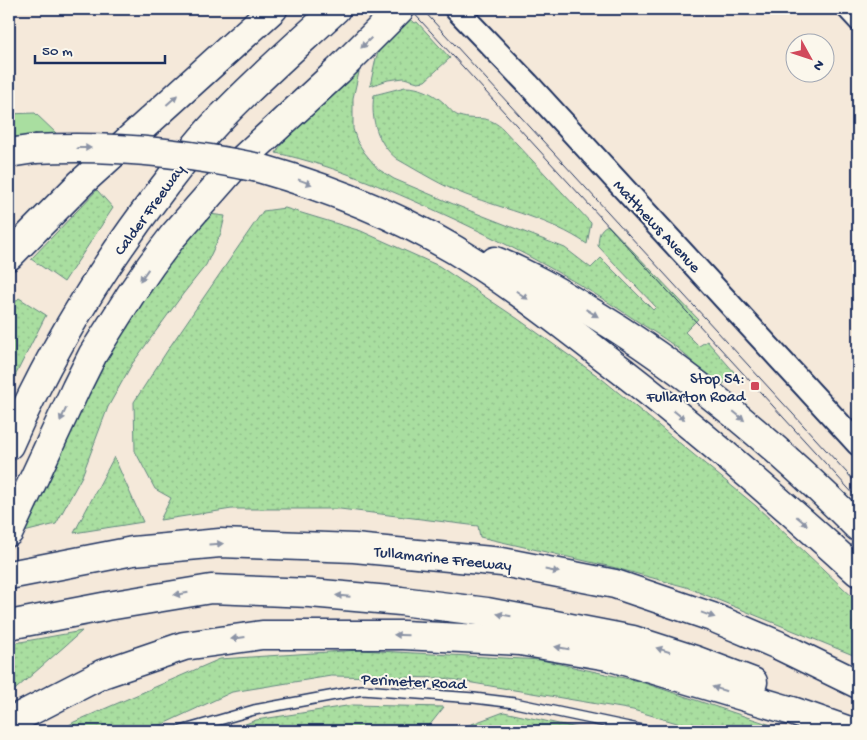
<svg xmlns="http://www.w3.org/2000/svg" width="867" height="740" font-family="'Gochi Hand',sans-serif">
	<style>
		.grass { fill: url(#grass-dots); stroke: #62867f }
		.park { fill: #a9dea0; stroke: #62867f }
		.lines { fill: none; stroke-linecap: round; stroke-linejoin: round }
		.service-casing { stroke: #1b2f5e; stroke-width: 12 }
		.minor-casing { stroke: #1b2f5e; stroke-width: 20 }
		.secondary-casing { stroke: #1b2f5e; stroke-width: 26 }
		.motorway-casing { stroke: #1b2f5e; stroke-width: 31 }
		.service { stroke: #fbf7ec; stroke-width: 9 }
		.minor { stroke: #fbf7ec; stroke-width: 16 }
		.secondary { stroke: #fbf7ec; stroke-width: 22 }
		.motorway { stroke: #fbf7ec; stroke-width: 28 }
		.tram { stroke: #1b2f5e; stroke-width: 1 }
		.motorway-bridge-casing { stroke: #1b2f5e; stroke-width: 31; stroke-linecap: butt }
		.motorway-bridge { stroke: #fbf7ec; stroke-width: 28 }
		.oneway { fill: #8b93a5 }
		.poi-dot { fill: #d1495b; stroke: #fbf7ec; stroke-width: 2 }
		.labels { text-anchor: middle; stroke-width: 4; stroke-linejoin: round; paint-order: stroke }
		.street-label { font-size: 16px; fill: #1b2f5e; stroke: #fbf7ec }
		.poi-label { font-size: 16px; fill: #1b2f5e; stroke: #fbf7ec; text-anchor: end }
	</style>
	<defs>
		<pattern id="grass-dots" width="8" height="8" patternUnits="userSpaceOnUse" patternTransform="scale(1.25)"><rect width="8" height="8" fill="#a9dea0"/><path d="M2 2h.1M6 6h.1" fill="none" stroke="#91bf8c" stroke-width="1.8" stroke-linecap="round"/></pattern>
	</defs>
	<rect width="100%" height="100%" fill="#f5e9da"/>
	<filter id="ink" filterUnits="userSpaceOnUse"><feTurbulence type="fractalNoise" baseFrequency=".02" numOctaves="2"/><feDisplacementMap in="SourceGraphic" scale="10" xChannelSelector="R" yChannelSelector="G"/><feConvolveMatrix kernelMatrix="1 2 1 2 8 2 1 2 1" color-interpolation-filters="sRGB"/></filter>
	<g filter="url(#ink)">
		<!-- grass -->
		<g class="grass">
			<path d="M406 15 415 23 417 22 450 58 425 81 418 82 404 78 388 80 370 86 376 58 385 37Z"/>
			<path d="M360 68 353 98V129L357 141 364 152 378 169 394 179 458 206 565 248 591 268 601 258 653 310 656 307 598 246C599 237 598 229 608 225L698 319 685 332 699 346 707 341 735 373 719 388C705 375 692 360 677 348 666 339 652 331 640 323 581 283 518 249 454 219 397 193 337 166 276 153 291 125 336 91 360 68Z"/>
			<path d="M405 87C420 87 433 93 444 103 448 107 453 114 459 116 478 122 484 113 502 128L591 223 587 244C550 219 507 210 466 195 442 186 420 172 397 159 378 144 370 120 374 95Z"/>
			<path d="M97 190 113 208 64 282 31 259Z"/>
			<path d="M285 208 361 231 439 266 518 319 602 379 756 506 858 602V657L686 587 612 567 480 537 478 526 340 509H232L160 520 171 498 155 489 135 451 134 402 171 345 263 211Z"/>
			<path d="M201 213 225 216 221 233 206 265 183 294 132 364 108 407 82 476 56 524 20 533 82 387Z"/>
			<path d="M19 298 46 315 9 388V309Z"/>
			<path d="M114 457 143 522 74 533Z"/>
			<path d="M82 631 9 695V644Z"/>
			<path d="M360 650 541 660 638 681 771 725 784 731H704L633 710 443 678 331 676 232 692 148 731H60L74 722 220 659Z"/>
			<path d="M353 705 444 707 425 731H227L256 720Z"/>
			<path d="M504 712 591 731H453Z"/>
		</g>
		<!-- park -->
		<path class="park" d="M35 113 56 133 9 138V114Z"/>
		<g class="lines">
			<!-- service casing -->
			<g class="service-casing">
				<path id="service" d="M181 731 254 710 362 690 474 698 515 703 648 731"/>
			</g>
			<!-- minor casing -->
			<g class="minor-casing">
				<path id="minor" d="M845 9 858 23"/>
			</g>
			<!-- secondary casing -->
			<g class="secondary-casing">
				<path id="secondary" d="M456 9 528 84 858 444"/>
			</g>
			<!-- motorway casing -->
			<g class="motorway-casing">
				<g id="motorway">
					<path d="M9 153 35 149"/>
					<path d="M259 168C336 190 412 221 479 265 522 293 563 325 604 357 692 424 776 497 858 572"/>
					<path d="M9 256 81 183 273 9"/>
					<path d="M495 261C531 275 563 295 596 315 693 374 778 447 858 527"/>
					<path d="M9 445C49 354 101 268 162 189 179 167 196 144 215 124 253 83 295 47 336 9"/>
					<path d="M9 532 76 388 93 354 131 294 151 265 173 236 232 169 338 71 400 9"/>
					<path d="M9 575 133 551 220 543 354 548 502 562 615 584 712 617 778 645 858 684"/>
					<path d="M9 625 108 606 211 589 310 593 401 601 487 612 633 640 695 660 753 682"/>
					<path d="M9 722 102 674 184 646 262 635H403L520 641 608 656 792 711 849 731"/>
				</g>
			</g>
			<!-- service -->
			<use href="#service" class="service"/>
			<!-- minor -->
			<use href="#minor" class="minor"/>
			<!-- secondary -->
			<use href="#secondary" class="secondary"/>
			<!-- motorway -->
			<use href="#motorway" class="motorway"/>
			<!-- tram -->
			<g class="tram">
				<path d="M410 9 858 499"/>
				<path d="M422 9 858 485"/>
			</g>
			<!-- motorway-bridge casing -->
			<g class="motorway-bridge-casing">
				<path id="motorway-bridge" d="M35 149C111 145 184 152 259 168"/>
			</g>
			<!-- motorway-bridge -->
			<use href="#motorway-bridge" class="motorway-bridge"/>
		</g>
		<!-- one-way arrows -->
		<defs><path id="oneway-solid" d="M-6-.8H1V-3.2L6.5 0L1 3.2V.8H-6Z" transform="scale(1.25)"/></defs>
		<g class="oneway">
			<use href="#oneway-solid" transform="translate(366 43) rotate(135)"/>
			<use href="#oneway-solid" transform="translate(172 100) rotate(-42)"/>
			<use href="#oneway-solid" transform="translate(84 148)"/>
			<use href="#oneway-solid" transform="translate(305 182) rotate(20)"/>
			<use href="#oneway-solid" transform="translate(144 275) rotate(125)"/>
			<use href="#oneway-solid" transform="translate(522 295) rotate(35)"/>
			<use href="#oneway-solid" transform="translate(592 313) rotate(31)"/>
			<use href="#oneway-solid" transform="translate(63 415) rotate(115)"/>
			<use href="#oneway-solid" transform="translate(679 415) rotate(39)"/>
			<use href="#oneway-solid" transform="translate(739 416) rotate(40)"/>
			<use href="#oneway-solid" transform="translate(802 521) rotate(40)"/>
			<use href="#oneway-solid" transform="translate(216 544) rotate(-3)"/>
			<use href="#oneway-solid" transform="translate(552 571) rotate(11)"/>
			<use href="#oneway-solid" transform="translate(181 594) rotate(171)"/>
			<use href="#oneway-solid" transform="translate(343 596) rotate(-175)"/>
			<use href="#oneway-solid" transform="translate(504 615) rotate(-170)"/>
			<use href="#oneway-solid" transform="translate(708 615) rotate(20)"/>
			<use href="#oneway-solid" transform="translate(401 635) rotate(-179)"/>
			<use href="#oneway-solid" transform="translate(238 638) rotate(172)"/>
			<use href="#oneway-solid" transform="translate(562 648) rotate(-170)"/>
			<use href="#oneway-solid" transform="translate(663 650) rotate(-162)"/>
			<use href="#oneway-solid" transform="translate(719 689) rotate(-163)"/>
		</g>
	</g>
	<!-- markers -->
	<rect class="poi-dot" x="750" y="381" width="10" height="10" rx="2.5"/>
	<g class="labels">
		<!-- street labels -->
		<g class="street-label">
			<text transform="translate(148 209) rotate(-54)" y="6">Calder Freeway</text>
			<text transform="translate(658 225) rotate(47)" y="6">Matthews Avenue</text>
			<text transform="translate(443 557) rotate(6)" y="6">Tullamarine Freeway</text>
			<text transform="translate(414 680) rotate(3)" y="6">Perimeter Road</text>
		</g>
		<!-- poi labels -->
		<g class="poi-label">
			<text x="745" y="383">Stop 54:<tspan x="745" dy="18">Fullarton Road</tspan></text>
		</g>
	</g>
	<!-- margin -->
	<rect width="867" height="740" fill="none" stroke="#fbf7ec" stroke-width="30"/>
	<rect x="15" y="15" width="837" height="710" fill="none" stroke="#1b2f5e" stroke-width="2" filter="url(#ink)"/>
	<!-- north arrow -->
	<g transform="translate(810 58) rotate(130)"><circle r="24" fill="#fbf7ec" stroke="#a1a7b3"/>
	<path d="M0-4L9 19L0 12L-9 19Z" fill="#d1495b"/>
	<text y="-8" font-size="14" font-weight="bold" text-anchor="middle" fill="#1b2f5e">N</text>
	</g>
	<!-- scale -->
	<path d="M35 55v8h130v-8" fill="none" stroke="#1b2f5e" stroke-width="2.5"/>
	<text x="42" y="55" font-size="15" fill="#1b2f5e" stroke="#fbf7ec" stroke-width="4" paint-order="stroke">50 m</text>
</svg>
